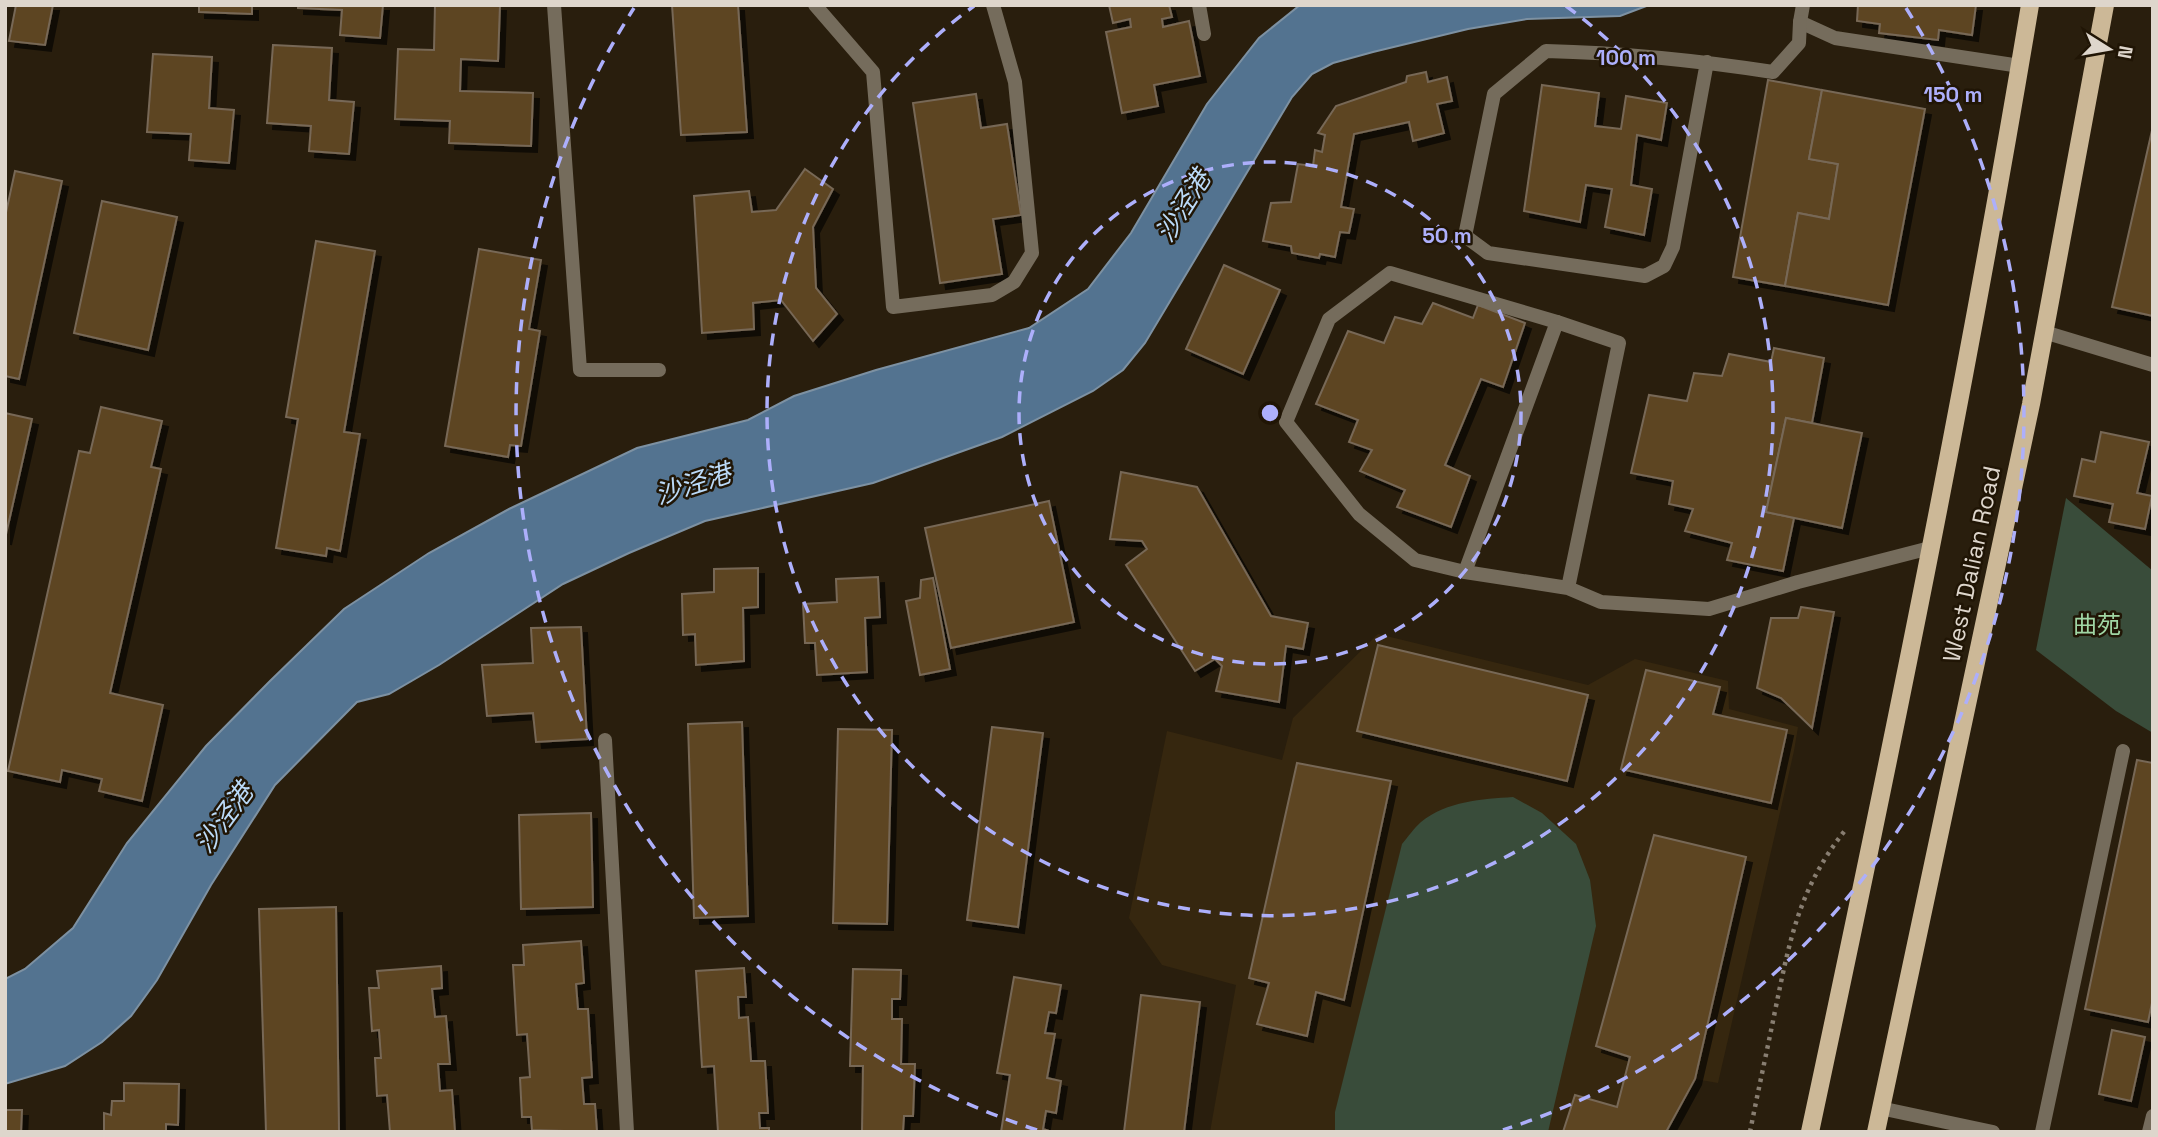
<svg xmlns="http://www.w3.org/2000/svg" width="2158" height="1137" font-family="'Space Grotesk','Noto Sans SC',sans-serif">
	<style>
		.built { fill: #36270f }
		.green { fill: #394c3a }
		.water { fill: #537390; stroke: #7d91a2; stroke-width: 2 }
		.building { fill: #5d4423; stroke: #776856; stroke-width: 2; filter: url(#shadow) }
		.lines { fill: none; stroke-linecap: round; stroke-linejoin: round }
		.path { stroke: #887e71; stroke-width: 4.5; stroke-dasharray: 3.5 5; stroke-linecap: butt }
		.service { stroke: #756c5c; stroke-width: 14 }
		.minor { stroke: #756c5c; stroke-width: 14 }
		.primary { stroke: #ccb897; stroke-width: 18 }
		.ring { fill: none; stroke: #adaffb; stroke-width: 3.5; stroke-dasharray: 12 9 }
		.labels { text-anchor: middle; stroke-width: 5; stroke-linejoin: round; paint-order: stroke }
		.street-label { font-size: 24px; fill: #ded6cc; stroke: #201505 }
		.park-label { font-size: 24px; fill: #a0d6a4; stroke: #201505 }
		.water-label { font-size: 26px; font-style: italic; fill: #bbdaf8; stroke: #201505 }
		.centre { fill: #adaffb; stroke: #201505; stroke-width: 3.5 }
		.ring-label { font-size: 21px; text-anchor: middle; font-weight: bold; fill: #adaffb; stroke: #201505; stroke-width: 5; stroke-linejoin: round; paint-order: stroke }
	</style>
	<defs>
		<filter id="shadow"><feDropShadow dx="6" dy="6" stdDeviation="0" flood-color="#0009"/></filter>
	</defs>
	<rect width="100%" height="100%" fill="#291e0d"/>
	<!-- built -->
	<path class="built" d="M1378 634 1588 685 1635 659 1728 681 1729 709 1798 727 1794 751 1718 1083 1695 1079 1666 1132H1210L1236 985 1162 965 1129 918 1167 731 1282 760 1293 718Z"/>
	<!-- green -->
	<g class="green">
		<path d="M2066 498 2153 571V733L2116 711 2036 650Z"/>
		<path d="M1513 797 1542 813 1576 844 1590 880 1596 926 1548 1132H1335V1112L1402 844C1408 837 1414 828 1421 822 1447 801 1482 799 1513 797Z"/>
	</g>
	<!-- water -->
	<path class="water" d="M1300 5H1649L1620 16 1527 19 1468 29 1373 52 1333 63 1312 74 1292 97 1145 343 1123 370 1093 391 1002 437 873 483 705 521 629 553 563 584 439 665 389 694 357 702 275 785 211 885 157 980 131 1016 102 1042 65 1066 5 1084V979L25 969 73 928 127 843 206 746 269 682 344 609 429 553 509 509 637 448 748 420 794 396 876 370 1029 328 1088 289 1131 233 1207 104 1259 38Z"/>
	<!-- building -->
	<g class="building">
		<path d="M16 5H53L45 45 9 41Z"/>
		<path d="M199 5H252V14L199 12Z"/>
		<path d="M298 5H383L380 38 340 35 342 10 298 8Z"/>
		<path d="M435 5H500L498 61 461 59 460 91 533 93 531 146 449 143 450 121 395 119 398 49 434 50Z"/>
		<path d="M672 5H738L747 132 681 135Z"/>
		<path d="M1109 5H1169L1172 17 1162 19 1163 27 1189 21 1200 76 1154 85 1158 106 1122 113 1106 32 1131 27 1130 19 1113 23Z"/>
		<path d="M1858 5H1976L1972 35 1939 30 1938 40 1879 33 1880 24 1857 21Z"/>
		<path d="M273 45 332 48 329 100 354 102 349 154 309 151 311 126 267 123Z"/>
		<path d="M153 54 212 57 209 108 234 110 229 163 189 160 191 134 147 132Z"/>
		<path d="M1426 72 1428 82 1447 77 1452 101 1437 104 1444 133 1413 141 1409 122 1354 134 1341 207 1354 209 1349 233 1340 232 1335 257 1320 254 1319 258 1292 253 1291 246 1263 241 1271 203 1291 202 1298 164 1313 166 1315 150 1322 152 1325 135 1318 133 1336 106 1406 82 1407 76Z"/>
		<path d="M1768 80 1822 90 1809 159 1838 164 1829 219 1798 213 1785 286 1733 277Z"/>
		<path d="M1542 85 1599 93 1595 126 1621 129 1626 96 1667 103 1661 140 1637 135 1631 185 1652 189 1644 235 1605 227 1612 189 1586 185 1580 222 1524 211Z"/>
		<path d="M1822 90 1925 109 1888 305 1785 286 1798 213 1829 219 1838 164 1809 159Z"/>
		<path d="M976 94 981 128 1007 124 1021 215 993 219 1002 274 940 283 913 103Z"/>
		<path d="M2153 126V316L2112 307Z"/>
		<path d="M805 169 833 189 813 227 816 288 837 314 813 341 781 300 753 303 754 329 702 333 694 196 749 191 752 212 776 210Z"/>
		<path d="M15 171 62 181 19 379 5 376V217Z"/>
		<path d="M102 201 177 217 148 350 74 333Z"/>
		<path d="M316 241 375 251 344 432 360 434 340 551 327 548 326 556 276 548 298 419 286 417Z"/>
		<path d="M479 249 541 260 529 329 540 331 521 446 510 445 508 457 445 446Z"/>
		<path d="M1224 265 1280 290 1243 374 1186 349Z"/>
		<path d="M1433 303 1473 318 1478 305 1525 323 1503 387 1481 379 1445 465 1470 476 1451 527 1397 507 1405 490 1360 471 1372 450 1349 442 1358 420 1316 404 1348 331 1384 343 1395 317 1422 324Z"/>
		<path d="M1774 348 1824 358 1812 423 1786 418 1766 512 1794 518 1783 571 1727 560 1732 543 1685 531 1693 509 1669 504 1673 481 1631 473 1649 395 1687 401 1694 373 1722 376 1729 354 1771 362Z"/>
		<path d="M101 407 162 421 151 467 161 469 110 693 163 705 142 801 99 791 102 779 62 770 60 782 8 771 79 451 90 453Z"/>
		<path d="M5 413 32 419 5 539Z"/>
		<path d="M1786 418 1862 433 1842 528 1766 512Z"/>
		<path d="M2101 432 2149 442 2137 493 2152 496 2145 529 2109 522 2113 504 2074 496 2082 459 2095 462Z"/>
		<path d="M1121 472 1197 487 1271 616 1308 623 1303 649 1286 646 1279 702 1216 691 1222 666 1215 659 1195 671 1126 565 1147 549 1142 541 1110 539Z"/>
		<path d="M1049 501 1074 622 951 648 925 528Z"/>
		<path d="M758 568V607L743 608 744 661 696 665 695 634 683 635 682 594 714 592V569Z"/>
		<path d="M878 577 880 617 865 618 867 672 817 675 815 643H805L803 604 837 602 836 579Z"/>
		<path d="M933 578 950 669 920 675 906 601 920 598 921 580Z"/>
		<path d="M1801 607 1834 612 1812 728 1781 698 1757 688 1771 618H1798Z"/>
		<path d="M581 627 587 739 536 742 533 713 487 716 482 665 533 663 531 628Z"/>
		<path d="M1378 645 1588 695 1567 781 1357 731Z"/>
		<path d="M1646 670 1720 687 1713 714 1787 730 1771 803 1621 769Z"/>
		<path d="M742 722 748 916 694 918 688 724Z"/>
		<path d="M992 727 1043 733 1018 927 967 920Z"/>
		<path d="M838 729 892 730 887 924 833 923Z"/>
		<path d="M2137 760 2153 763V998L2148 1022 2085 1009Z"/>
		<path d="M1297 763 1391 781 1344 1000 1316 992 1307 1036 1257 1024 1269 983 1249 978Z"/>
		<path d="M591 813 593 907 521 909 519 815Z"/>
		<path d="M1654 835 1746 857 1695 1079 1666 1132H1563L1575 1095 1617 1107 1630 1057 1596 1046Z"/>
		<path d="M336 907 339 1132H266L259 909Z"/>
		<path d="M581 941 584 983 576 984 578 1009H588L592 1077 582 1078 584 1104H595L597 1132 532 1130 531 1117H522L520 1078 530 1077 527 1034 517 1035 513 965H524L523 945Z"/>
		<path d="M441 966 442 988 432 989 435 1017 446 1016 450 1064H438L440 1091 452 1090 455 1132H390L387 1095 377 1096 375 1058H381L379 1030 372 1031 369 988H379L377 971Z"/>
		<path d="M744 968 746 997H738L739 1018 748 1017 751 1061H765L768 1113H759L760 1128H769V1132H718L714 1066 702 1067 696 971Z"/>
		<path d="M853 969 901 970 900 999H892V1019H902L901 1064H915L913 1116H904L903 1131 912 1132H862L863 1066H850Z"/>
		<path d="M1014 977 1061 985 1056 1013 1049 1012 1045 1033 1055 1034 1047 1078 1061 1081 1056 1113 1046 1111 1043 1129 1052 1132H1001L1010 1075 997 1073Z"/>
		<path d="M1141 995 1200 1002 1184 1132H1124Z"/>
		<path d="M2112 1030 2145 1037 2131 1101 2099 1094Z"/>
		<path d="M124 1083 179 1084 178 1125 166 1124V1132H104V1113L111 1115 112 1101H124Z"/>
		<path d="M5 1110H22L21 1132H5Z"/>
	</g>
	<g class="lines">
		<!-- path -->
		<path class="path" d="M1750 1132C1758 1091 1767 1051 1775 1011 1790 939 1799 887 1847 828"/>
		<!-- service -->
		<g class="service">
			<path d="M554 5 580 370H659"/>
			<path d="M815 5 873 72 893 307 992 295 1014 282 1032 253 1015 82 993 5"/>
			<path d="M1199 5 1204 34"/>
			<path d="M1803 5 1800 22 1835 38 2020 66"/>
			<path d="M1707 62 1673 247 1664 266 1645 276 1488 253 1465 236 1494 94 1546 51C1624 53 1695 60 1773 72L1799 43 1800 22"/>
			<path d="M2044 332 2153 365"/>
			<path d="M1465 572 1415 560 1359 514 1286 422 1329 319 1390 273 1557 322"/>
			<path d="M1568 588 1465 572 1557 322 1619 343 1568 588 1601 602 1709 609 1798 582 1930 548"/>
			<path d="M1880 1108 1993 1132"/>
			<path d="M2042 1132 2123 751"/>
			<path d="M2149 1132 2153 1116"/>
		</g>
		<!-- minor -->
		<path class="minor" d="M605 740 627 1132"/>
		<!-- primary -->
		<g class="primary">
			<path d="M1810 1132C1890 758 1967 383 2030 5"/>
			<path d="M1876 1132 2031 404 2105 5"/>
		</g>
	</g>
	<!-- distance rings -->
	<g class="ring">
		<circle cx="1270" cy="413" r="251"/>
		<path d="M1566 6A503 503 0 1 1 974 6"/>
		<path d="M1037 1130A754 754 0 0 1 634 8M1906 8A754 754 0 0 1 1503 1130"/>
	</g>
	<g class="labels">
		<!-- street labels -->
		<g class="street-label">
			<text transform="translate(1972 564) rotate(-78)" y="8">West Dalian Road</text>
		</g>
		<!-- park labels -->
		<g class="park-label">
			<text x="2097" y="633">曲苑</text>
		</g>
		<!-- water labels -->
		<g class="water-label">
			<text transform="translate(1183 206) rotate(-58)" y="9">沙泾港</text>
			<text transform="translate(693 484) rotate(-18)" y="9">沙泾港</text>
			<text transform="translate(224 818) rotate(-54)" y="9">沙泾港</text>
		</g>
	</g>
	<circle cx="1270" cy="413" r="10" class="centre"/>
	<g class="ring-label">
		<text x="1626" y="65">100 m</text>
		<text x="1953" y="102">150 m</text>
		<text x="1447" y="243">50 m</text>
	</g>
	<!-- border -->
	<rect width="2158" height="1137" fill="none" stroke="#ded6cc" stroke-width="14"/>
	<!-- north arrow -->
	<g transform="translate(2109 49) rotate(101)" stroke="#201505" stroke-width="5" paint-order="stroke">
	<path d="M0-5L12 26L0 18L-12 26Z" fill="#ded6cc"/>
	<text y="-10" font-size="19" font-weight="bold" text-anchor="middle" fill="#ded6cc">N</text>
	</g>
</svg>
